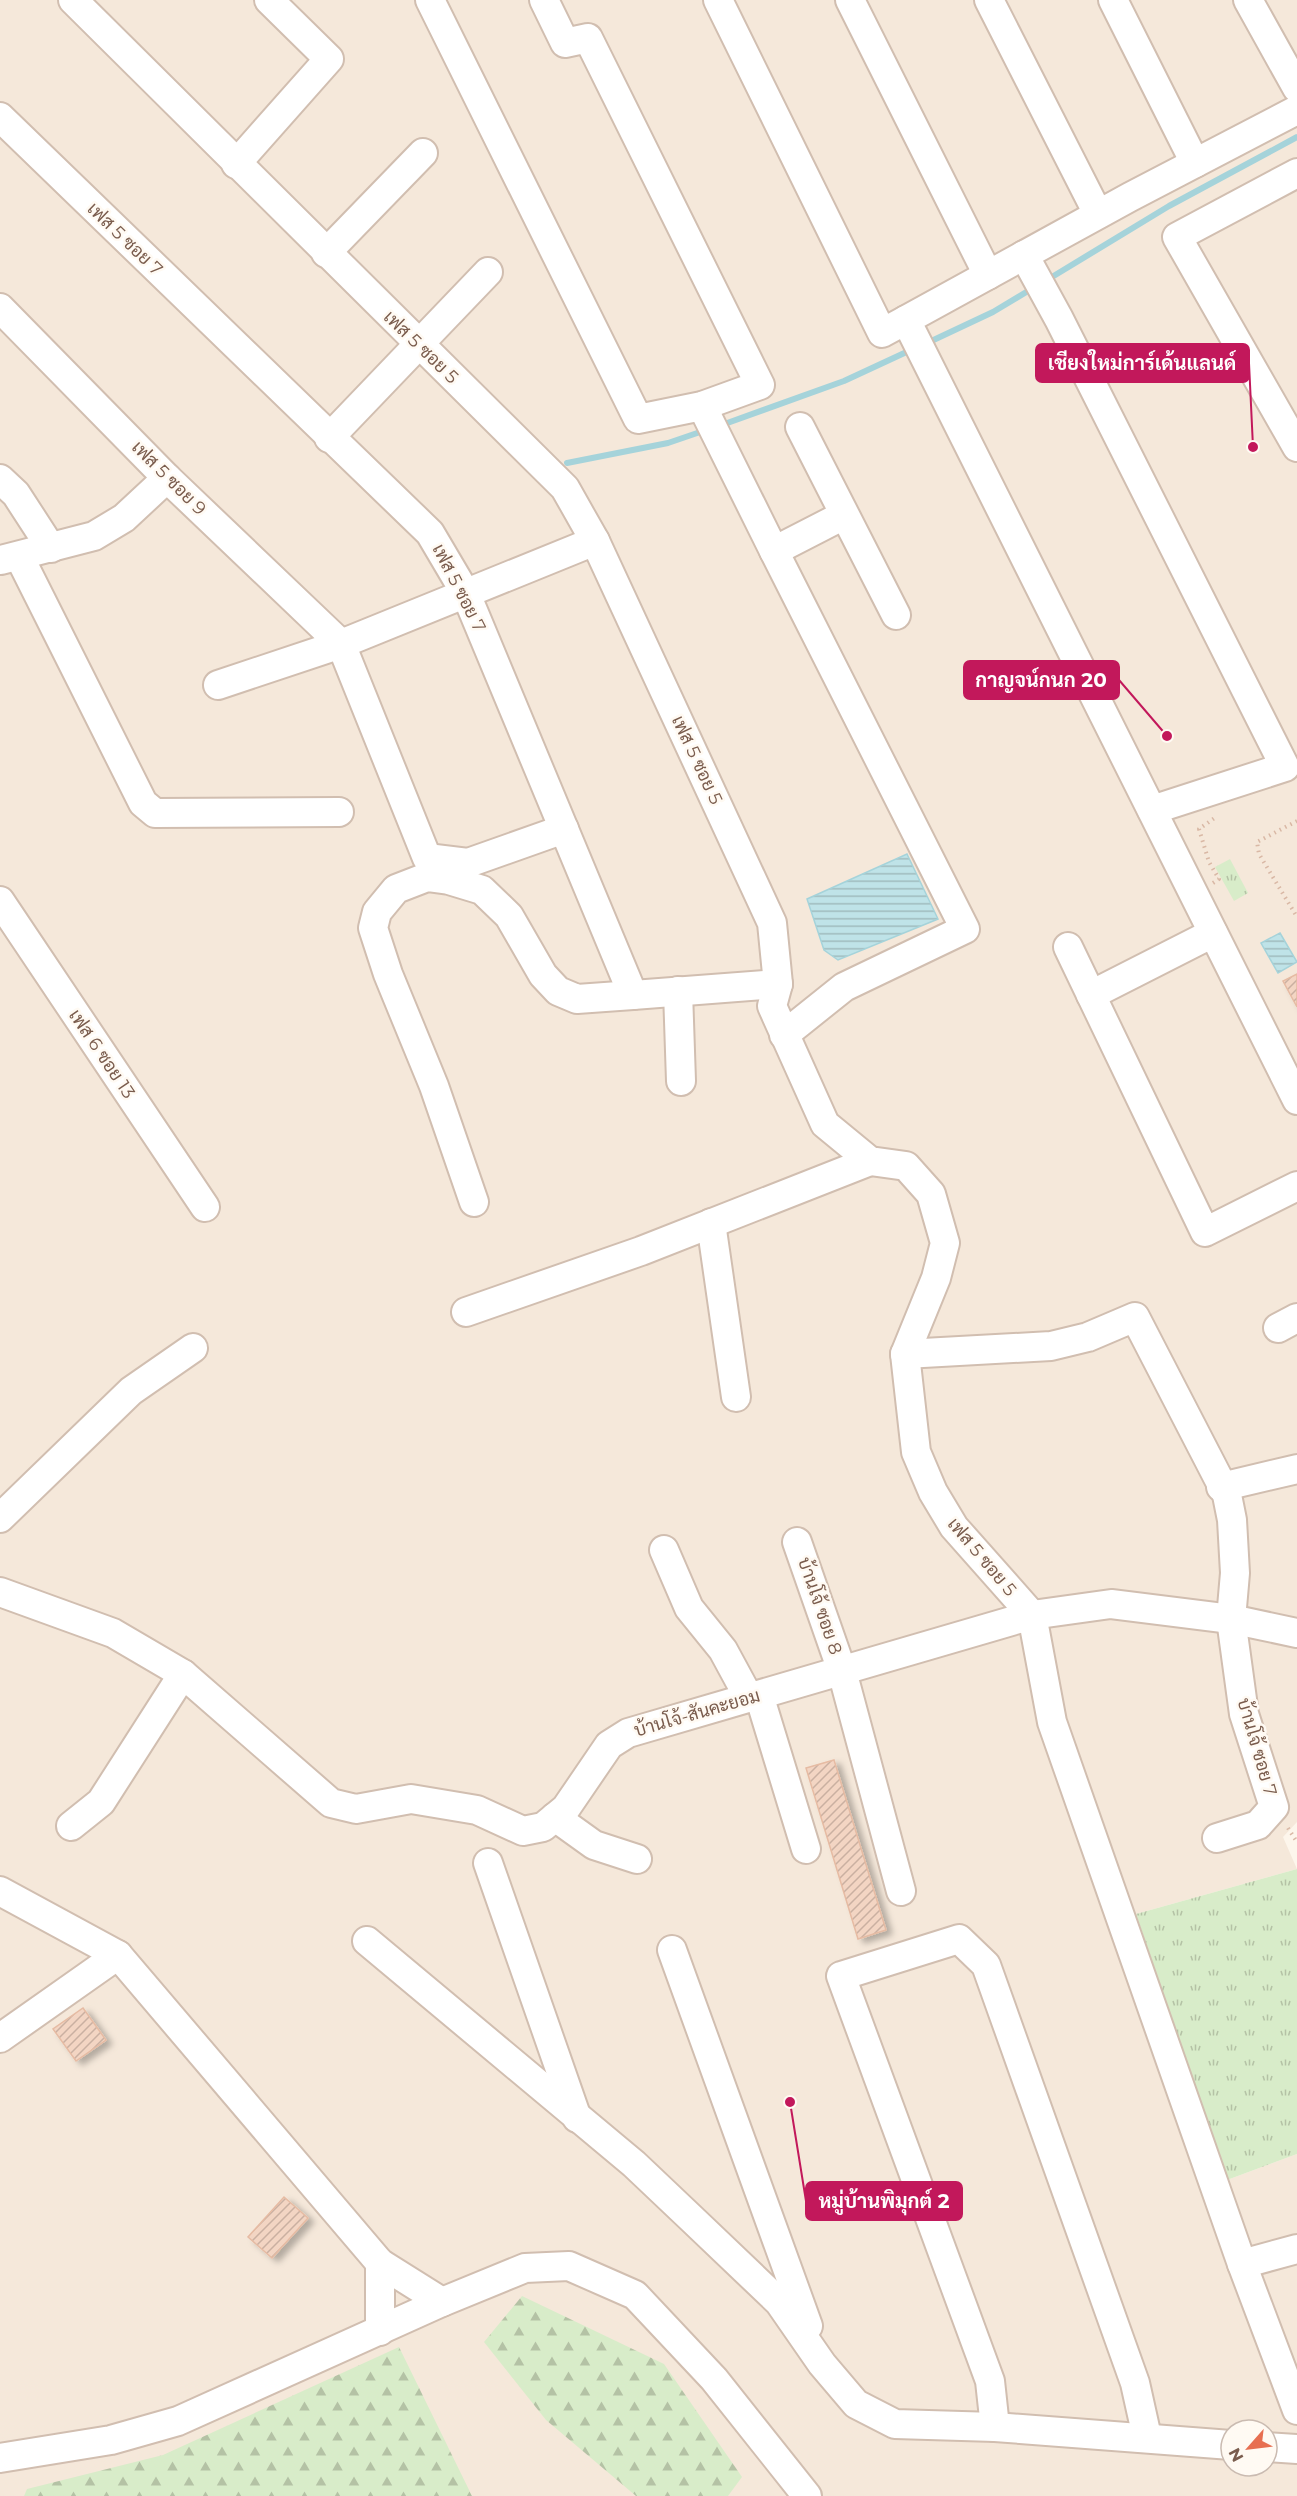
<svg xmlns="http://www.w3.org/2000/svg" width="1297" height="2496" font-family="Montserrat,Sarabun,sans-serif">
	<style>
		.residential { fill: #f5e8da; fill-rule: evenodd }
		.grass { fill: url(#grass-tufts) }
		.forest { fill: url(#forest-firs) }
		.water { fill: url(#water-rules); stroke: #a5d3da; stroke-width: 1.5 }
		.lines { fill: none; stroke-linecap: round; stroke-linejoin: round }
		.stream { stroke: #a5d3da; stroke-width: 6 }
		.building { fill: url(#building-hatch); stroke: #e6bba3; stroke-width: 1.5; filter: url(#shadow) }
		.minor-casing { stroke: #d1beb0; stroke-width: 32 }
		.path { stroke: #d9b8a5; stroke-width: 4; stroke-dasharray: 1.5 4.5; stroke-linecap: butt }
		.minor { stroke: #fff; stroke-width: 28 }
		.labels { text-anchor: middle; stroke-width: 5; stroke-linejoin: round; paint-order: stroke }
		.street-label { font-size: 18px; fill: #7a5c4d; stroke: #fffaf3 }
		.leader { fill: none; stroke: #c2185b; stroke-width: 2 }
		.callout-dot { fill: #c2185b; stroke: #fffaf3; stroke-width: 2 }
		.callout { fill: #c2185b; stroke: #c2185b; stroke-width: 2 }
		.callout-label { font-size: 20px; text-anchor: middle; font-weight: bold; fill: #fff }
	</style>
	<defs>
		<pattern id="grass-tufts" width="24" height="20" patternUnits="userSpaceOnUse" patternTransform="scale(1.5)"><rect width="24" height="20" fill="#d8ecc9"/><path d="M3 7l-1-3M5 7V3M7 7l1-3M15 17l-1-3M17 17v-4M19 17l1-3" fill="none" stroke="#b4c2a5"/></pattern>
		<pattern id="forest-firs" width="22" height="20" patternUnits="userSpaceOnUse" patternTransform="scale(1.5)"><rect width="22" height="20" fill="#d8ecc9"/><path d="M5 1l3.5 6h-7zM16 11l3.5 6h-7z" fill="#b4c2a5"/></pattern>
		<pattern id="water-rules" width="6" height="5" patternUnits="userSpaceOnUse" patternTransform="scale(1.5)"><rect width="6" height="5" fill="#bfe3e8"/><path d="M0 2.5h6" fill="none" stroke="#a0bbbe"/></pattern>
		<pattern id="building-hatch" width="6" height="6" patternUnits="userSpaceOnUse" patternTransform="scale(1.5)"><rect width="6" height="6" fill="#f3d5c3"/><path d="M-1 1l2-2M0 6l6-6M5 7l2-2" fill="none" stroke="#cab0a1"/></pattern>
		<filter id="shadow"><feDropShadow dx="6" dy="4" stdDeviation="3" flood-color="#0004"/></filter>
	</defs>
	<rect width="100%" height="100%" fill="#fdf6ec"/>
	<!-- residential -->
	<path class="residential" d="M0 0H1297V1822L1283 1837 1297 1869 1136 1914 1227 2180 1297 2154V2496H0ZM1231 2430H1267V2466H1231Z"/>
	<!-- grass -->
	<g class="grass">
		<path d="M1230 859 1248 893 1234 901 1215 867Z"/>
		<path d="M1297 1869V2154L1227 2180 1136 1914Z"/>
	</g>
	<!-- forest -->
	<g class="forest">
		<path d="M522 2296 664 2364 742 2477 728 2496H636L546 2420 484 2342Z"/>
		<path d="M399 2347 472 2496H24L27 2489 163 2455Z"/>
	</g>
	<!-- water -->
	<g class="water">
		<path d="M907 854 938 919 838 960 824 950 807 899Z"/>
		<path d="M1280 933 1297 962 1278 973 1261 943Z"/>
	</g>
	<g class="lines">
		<!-- stream -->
		<g class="stream">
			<path d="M1047 280 1169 206 1297 137"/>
			<path d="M925 344 993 312 1033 288"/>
			<path d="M719 426 844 381 913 349"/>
			<path d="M567 463 668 443 706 430"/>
		</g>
	</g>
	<!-- building -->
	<g class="building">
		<path d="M1297 974V1007L1283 981Z"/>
		<path d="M834 1760 886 1930 858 1939 806 1768Z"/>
		<path d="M83 2008 106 2040 76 2061 53 2029Z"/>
		<path d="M284 2197 308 2218 272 2258 248 2237Z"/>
	</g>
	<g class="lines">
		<!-- minor casing -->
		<g class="minor-casing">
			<g id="minor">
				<path d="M73 0 565 488 595 541 772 923 778 984 772 1006 825 1124 870 1161 906 1166 931 1194 945 1243 936 1278 905 1354 916 1452 933 1492 954 1527 1032 1615"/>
				<path d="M430 0 638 419 702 406 760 385 588 38 565 43 544 0"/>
				<path d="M718 0 882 333 906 320"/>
				<path d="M850 0 988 275"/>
				<path d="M989 0 1098 214"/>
				<path d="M1113 0 1195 163"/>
				<path d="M1248 0 1297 88"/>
				<path d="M1297 110 1130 197 906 320 1297 1100"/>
				<path d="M0 117 430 533 466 594 633 995 778 984"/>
				<path d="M236 164 329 59 269 0"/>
				<path d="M1297 173 1177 237 1297 447"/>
				<path d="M326 253 423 153"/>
				<path d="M1024 255 1059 319 1285 767 1152 810"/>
				<path d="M0 308 167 478 341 644 427 858 468 863 564 829"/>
				<path d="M702 406 774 551"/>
				<path d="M800 427 896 615"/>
				<path d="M329 438 488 272"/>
				<path d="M0 479 16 494 51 548"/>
				<path d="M19 556 143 803 155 813 339 812"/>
				<path d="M1 560 94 536 124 518 167 478"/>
				<path d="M218 685 341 644 595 541"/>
				<path d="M0 901 205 1207"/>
				<path d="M1068 947 1205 1232 1297 1186"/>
				<path d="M678 991 681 1081"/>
				<path d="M1091 995 1213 933"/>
				<path d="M784 1035 844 987 965 929 774 551 844 515"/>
				<path d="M474 1202 434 1086 388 974 373 928 377 912 396 889 427 877 449 880 482 890 509 916 543 975 558 991 577 999 633 995"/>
				<path d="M711 1223 736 1397"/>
				<path d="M466 1312 641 1251 870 1161"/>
				<path d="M1278 1328 1297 1318"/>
				<path d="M905 1354 1051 1346 1088 1337 1135 1317 1227 1495 1232 1520 1235 1573 1231 1619 1244 1714 1274 1807 1258 1825 1217 1838"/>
				<path d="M1221 1487 1297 1469"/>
				<path d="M0 1518 131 1391 193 1348"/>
				<path d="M797 1542 842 1671 901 1891"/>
				<path d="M664 1550 689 1608 723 1650 749 1698"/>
				<path d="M0 1592 113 1633 183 1674 331 1803 356 1809 411 1799 477 1810 523 1831 543 1827 566 1808 609 1745 628 1733 1032 1615 1111 1604 1231 1619 1297 1633"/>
				<path d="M1032 1615 1052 1722 1242 2264 1297 2410"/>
				<path d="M759 1695 806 1849"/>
				<path d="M555 1817 594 1845 637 1859"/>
				<path d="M71 1826 101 1802 183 1674"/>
				<path d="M488 1863 577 2118"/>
				<path d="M0 1891 118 1955 380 2263 442 2302"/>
				<path d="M367 1941 634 2164 692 2219 779 2302 822 2364 856 2404 895 2424 995 2427 1231 2445"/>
				<path d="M672 1950 808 2326"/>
				<path d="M0 2038 118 1955"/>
				<path d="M380 2263V2331"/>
				<path d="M1242 2264 1297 2249"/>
				<path d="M995 2427 990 2381 841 1976 959 1939 986 1965 1135 2383 1147 2437"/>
				<path d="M1267 2447 1297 2449"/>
				<path d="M0 2458 111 2440 178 2421 442 2302 525 2268 569 2266 635 2295 714 2379 807 2496"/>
			</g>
		</g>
		<!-- path -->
		<g class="path">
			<path d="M1297 821 1257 842 1259 854 1297 917"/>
			<path d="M1213 883 1219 879 1209 862 1199 829 1216 817"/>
			<path d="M1288 1828 1297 1842"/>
		</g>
		<!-- minor -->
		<use href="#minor" class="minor"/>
	</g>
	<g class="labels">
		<!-- street labels -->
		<g class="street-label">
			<text transform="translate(125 239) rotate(44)" y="6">เฟส 5 ซอย 7</text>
			<text transform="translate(421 347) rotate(44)" y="6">เฟส 5 ซอย 5</text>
			<text transform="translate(169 478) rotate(45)" y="6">เฟส 5 ซอย 9</text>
			<text transform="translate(459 588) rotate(63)" y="6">เฟส 5 ซอย 7</text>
			<text transform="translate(697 760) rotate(65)" y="6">เฟส 5 ซอย 5</text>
			<text transform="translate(102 1054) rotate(56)" y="6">เฟส 6 ซอย 13</text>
			<text transform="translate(982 1557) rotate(50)" y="6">เฟส 5 ซอย 5</text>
			<text transform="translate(820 1606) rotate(71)" y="6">บ้านโจ้ ซอย 8</text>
			<text transform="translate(697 1713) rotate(-16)" y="6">บ้านโจ้-สันคะยอม</text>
			<text transform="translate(1257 1747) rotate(74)" y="6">บ้านโจ้ ซอย 7</text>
		</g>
	</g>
	<!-- callouts -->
	<path class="leader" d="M1253 447L1249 363M1167 736L1119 680M790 2102L806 2201"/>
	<g class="callout-dot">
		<circle cx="1253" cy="447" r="6"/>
		<circle cx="1167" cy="736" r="6"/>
		<circle cx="790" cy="2102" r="6"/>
	</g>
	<g class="callout">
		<rect x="1036" y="344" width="213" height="38" rx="6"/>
		<rect x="964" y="661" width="155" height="38" rx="6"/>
		<rect x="806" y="2182" width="156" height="38" rx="6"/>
	</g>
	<g class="callout-label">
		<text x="1142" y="370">เชียงใหม่การ์เด้นแลนด์</text>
		<text x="1041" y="687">กาญจน์กนก 20</text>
		<text x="884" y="2208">หมู่บ้านพิมุกต์ 2</text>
	</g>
	<!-- north arrow -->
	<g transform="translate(1249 2448) rotate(242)"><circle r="28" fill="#fffaf3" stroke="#cabbb1" stroke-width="1.5"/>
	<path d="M0-4.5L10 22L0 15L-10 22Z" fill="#e76f51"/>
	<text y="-9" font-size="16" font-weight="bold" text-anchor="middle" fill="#7a5c4d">N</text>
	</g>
</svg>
